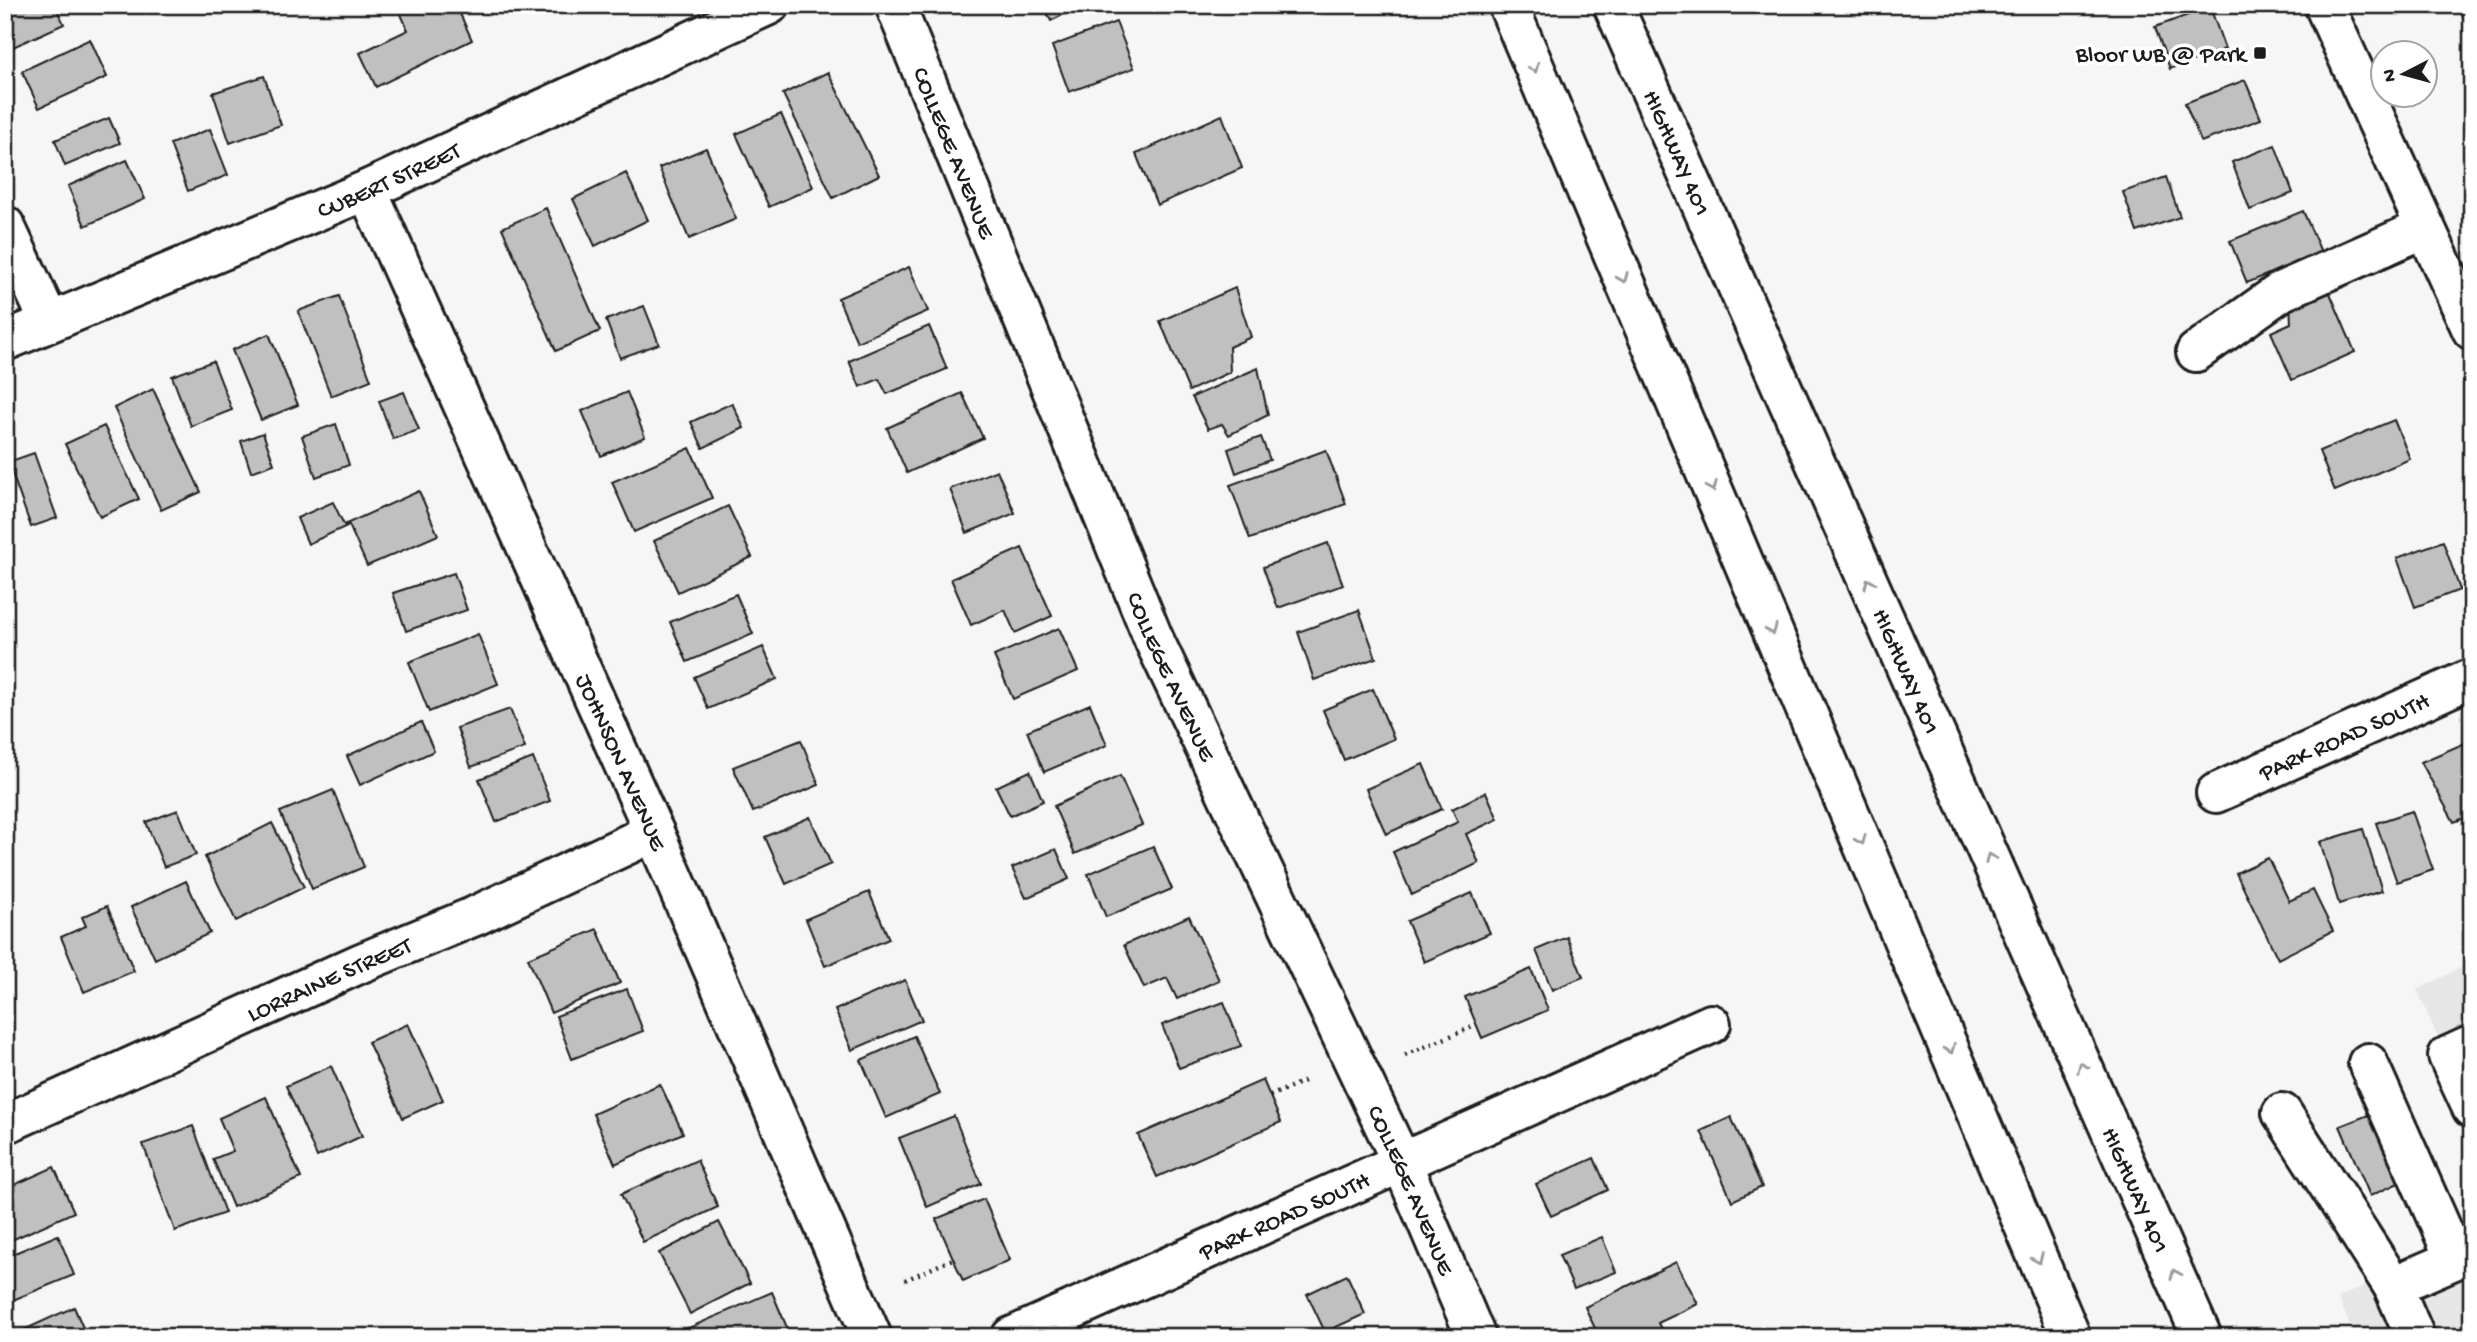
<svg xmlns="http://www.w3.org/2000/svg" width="2477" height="1342" font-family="'Gochi Hand',sans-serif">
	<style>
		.built { fill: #e6e6e6 }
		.building { fill: #c0c0c0; stroke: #1c1c1c; stroke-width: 2 }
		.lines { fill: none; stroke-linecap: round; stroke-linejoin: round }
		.minor-casing { stroke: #1c1c1c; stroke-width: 44 }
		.major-casing { stroke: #1c1c1c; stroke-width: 44 }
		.highway-casing { stroke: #1c1c1c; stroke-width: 44 }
		.path { stroke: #1c1c1c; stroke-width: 4.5; stroke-dasharray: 2 5; stroke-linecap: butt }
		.minor { stroke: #fff; stroke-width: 38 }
		.major { stroke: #fff; stroke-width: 38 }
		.highway { stroke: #fff; stroke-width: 38 }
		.oneway { stroke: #999 }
		.poi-dot { fill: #1c1c1c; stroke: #fff; stroke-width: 2.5 }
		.labels { text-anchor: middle; stroke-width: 7; stroke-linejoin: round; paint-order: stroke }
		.poi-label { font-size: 24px; fill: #1c1c1c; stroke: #fff; text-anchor: end }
		.street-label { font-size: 24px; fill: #1c1c1c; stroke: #fff }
	</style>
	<rect width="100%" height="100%" fill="#f6f6f6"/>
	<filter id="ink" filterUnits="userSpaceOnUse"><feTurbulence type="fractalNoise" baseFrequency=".0143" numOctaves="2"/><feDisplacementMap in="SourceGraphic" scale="14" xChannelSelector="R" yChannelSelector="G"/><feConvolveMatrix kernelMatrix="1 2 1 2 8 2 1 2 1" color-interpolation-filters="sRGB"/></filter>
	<g filter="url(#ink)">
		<!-- built -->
		<g class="built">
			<path d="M2472 962V1115L2417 990Z"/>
			<path d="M2472 1234V1337H2355L2338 1298Z"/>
		</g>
		<!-- building -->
		<g class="building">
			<path d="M5 5H55L64 24 13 47 5 31Z"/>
			<path d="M414 5H456L472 40 376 87 360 53 408 30 400 12Z"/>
			<path d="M1043 5H1082L1051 21Z"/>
			<path d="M2458 5H2472V37L2462 15Z"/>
			<path d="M2210 7 2225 49 2170 69 2155 27Z"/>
			<path d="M1116 22 1134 68 1069 92 1052 46Z"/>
			<path d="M90 39 107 77 39 108 22 71Z"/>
			<path d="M828 72 879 175 833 198 783 94Z"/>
			<path d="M264 76 281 125 230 143 213 93Z"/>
			<path d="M2245 80 2261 119 2201 142 2185 103Z"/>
			<path d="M781 114 813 187 769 207 736 134Z"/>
			<path d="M1222 115 1242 168 1157 205 1136 154Z"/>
			<path d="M109 118 120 143 65 166 55 140Z"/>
			<path d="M210 129 228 175 188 191 170 144Z"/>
			<path d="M2275 145 2293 193 2250 210 2232 162Z"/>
			<path d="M706 148 736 219 689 239 659 168Z"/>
			<path d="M127 160 145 199 85 226 68 186Z"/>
			<path d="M626 173 648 220 595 246 573 199Z"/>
			<path d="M2166 177 2180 217 2137 232 2123 192Z"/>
			<path d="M546 208 600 331 556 351 502 228Z"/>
			<path d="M2303 211 2321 252 2247 283 2230 241Z"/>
			<path d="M909 267 928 311 857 342 838 298Z"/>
			<path d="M2327 286 2355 352 2292 380 2271 332 2291 323 2290 302Z"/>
			<path d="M1235 288 1251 337 1229 347 1230 372 1189 391 1160 321Z"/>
			<path d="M339 296 371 380 331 396 298 311Z"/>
			<path d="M644 306 659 344 620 358 606 320Z"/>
			<path d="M929 326 947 369 887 394 879 379 860 387 849 361Z"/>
			<path d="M269 334 298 405 261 420 232 350Z"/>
			<path d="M213 361 232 410 191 426 172 376Z"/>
			<path d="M1258 368 1268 415 1229 435 1222 424 1208 429 1192 397Z"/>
			<path d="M153 389 201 492 161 510 114 408Z"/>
			<path d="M404 392 419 430 393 439 379 401Z"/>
			<path d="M627 392 645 437 601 456 582 411Z"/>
			<path d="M962 393 983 438 907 473 887 428Z"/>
			<path d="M732 403 744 428 703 448 691 422Z"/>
			<path d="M2394 420 2410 459 2335 491 2319 451Z"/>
			<path d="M336 424 349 465 316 477 302 436Z"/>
			<path d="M104 426 139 499 100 517 65 444Z"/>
			<path d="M263 433 274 464 251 472 241 441Z"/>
			<path d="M1261 437 1270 460 1236 473 1228 449Z"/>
			<path d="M690 448 712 498 634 532 612 482Z"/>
			<path d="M1326 450 1346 504 1250 539 1230 485Z"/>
			<path d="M34 453 57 518 31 527 8 462Z"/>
			<path d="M997 470 1015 513 967 533 950 489Z"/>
			<path d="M419 491 438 535 367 566 349 525 308 544 297 518 333 502 344 525Z"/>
			<path d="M728 506 752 557 678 592 654 541Z"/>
			<path d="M2443 541 2460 590 2415 607 2397 558Z"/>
			<path d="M1328 543 1343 585 1278 608 1263 567Z"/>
			<path d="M1022 548 1052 616 1015 633 1005 610 971 625 951 579Z"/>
			<path d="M454 573 467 610 406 631 393 593Z"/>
			<path d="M736 594 753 634 687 662 670 622Z"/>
			<path d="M1359 610 1376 658 1314 680 1298 632Z"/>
			<path d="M1059 628 1078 671 1013 699 994 656Z"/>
			<path d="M478 634 498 684 429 712 409 662Z"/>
			<path d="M763 647 777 679 708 709 694 677Z"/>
			<path d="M1373 689 1394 739 1344 760 1323 710Z"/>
			<path d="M1090 704 1107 745 1044 772 1027 731Z"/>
			<path d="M510 709 525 748 471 767 457 728Z"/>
			<path d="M421 722 434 751 360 785 347 756Z"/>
			<path d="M801 740 819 785 753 812 733 767Z"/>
			<path d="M2472 740V815L2454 822 2421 762Z"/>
			<path d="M533 758 550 801 496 822 479 779Z"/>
			<path d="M1423 764 1442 809 1386 834 1366 789Z"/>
			<path d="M1030 771 1043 801 1010 816 996 787Z"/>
			<path d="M1120 776 1142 825 1075 854 1054 806Z"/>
			<path d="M333 790 364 867 312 889 280 812Z"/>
			<path d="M1486 792 1498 819 1466 834 1479 863 1412 895 1393 852 1458 822 1452 809Z"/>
			<path d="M178 810 196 855 164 867 146 822Z"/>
			<path d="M2412 811 2433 870 2397 882 2376 823Z"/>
			<path d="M810 817 831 864 786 884 765 837Z"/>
			<path d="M272 823 304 887 236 921 205 857Z"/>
			<path d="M2363 829 2382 891 2339 904 2320 842Z"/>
			<path d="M1153 846 1172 889 1106 917 1088 874Z"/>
			<path d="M1056 849 1069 879 1026 898 1012 868Z"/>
			<path d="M2268 858 2289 901 2313 890 2333 931 2278 959 2236 873Z"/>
			<path d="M186 881 210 933 155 959 131 907Z"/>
			<path d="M869 892 889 939 825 966 806 919Z"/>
			<path d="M1472 893 1490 933 1424 962 1407 921Z"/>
			<path d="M107 906 134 971 84 992 61 937 86 926 82 917Z"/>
			<path d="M1189 916 1219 980 1177 999 1167 978 1144 988 1124 945Z"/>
			<path d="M597 929 620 983 551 1013 528 958Z"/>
			<path d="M1567 937 1583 977 1552 990 1536 950Z"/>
			<path d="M1531 969 1548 1010 1482 1038 1465 997Z"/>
			<path d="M905 980 922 1020 852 1050 835 1010Z"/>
			<path d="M627 989 643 1031 572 1059 556 1016Z"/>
			<path d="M1224 1002 1241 1046 1179 1068 1162 1025Z"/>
			<path d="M408 1024 443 1100 403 1118 368 1042Z"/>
			<path d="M914 1036 940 1094 886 1118 861 1060Z"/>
			<path d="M331 1066 362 1136 317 1157 286 1086Z"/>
			<path d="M1263 1080 1281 1122 1157 1177 1138 1135Z"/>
			<path d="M660 1084 683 1133 615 1164 593 1114Z"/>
			<path d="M266 1097 301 1178 233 1207 213 1159 233 1151 219 1118Z"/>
			<path d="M2381 1110 2412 1177 2370 1196 2340 1126Z"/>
			<path d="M954 1116 981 1184 927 1207 899 1138Z"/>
			<path d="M1731 1117 1762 1187 1732 1201 1701 1131Z"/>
			<path d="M193 1126 225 1213 175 1231 143 1144Z"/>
			<path d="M1594 1158 1608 1190 1551 1216 1536 1184Z"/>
			<path d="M697 1160 718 1207 643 1242 621 1194Z"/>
			<path d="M54 1167 74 1212 5 1243V1189Z"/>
			<path d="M984 1199 1010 1260 963 1281 936 1219Z"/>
			<path d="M719 1222 750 1283 690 1314 659 1253Z"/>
			<path d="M58 1235 74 1275 13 1300 5 1280V1257Z"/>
			<path d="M1602 1237 1616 1272 1574 1289 1559 1255Z"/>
			<path d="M1676 1262 1698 1304 1658 1323 1665 1337H1599L1585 1307Z"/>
			<path d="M1347 1275 1365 1314 1325 1332 1307 1294Z"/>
			<path d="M772 1292 791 1337H668Z"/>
			<path d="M74 1307 87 1337H18L17 1333Z"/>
		</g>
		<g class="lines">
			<!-- minor casing -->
			<g class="minor-casing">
				<g id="minor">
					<path id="s1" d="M895 5 1154 640 1401 1161 1476 1337"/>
					<path id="s2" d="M367 190 654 832 872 1337"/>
					<path d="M5 226 49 321"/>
					<path id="s3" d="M5 341 367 190 769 5"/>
					<path d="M2196 352 2282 291 2425 228"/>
					<path id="s4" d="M2216 793 2472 678"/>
					<path d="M2472 1045 2448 1056 2472 1108"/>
					<path d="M2368 1063 2455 1259"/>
					<path d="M2282 1113 2393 1286 2415 1337"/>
					<path id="s5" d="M5 1124 361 963 475 916 654 832"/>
					<path d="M2393 1286 2472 1252"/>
					<path id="s6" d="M1011 1337 1711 1024"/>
				</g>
			</g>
			<!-- major casing -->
			<g class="major-casing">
				<path id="major" d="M2324 5 2472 330"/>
			</g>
			<!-- highway casing -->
			<g class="highway-casing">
				<g id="highway">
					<path d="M1508 5 2071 1337"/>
					<path id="s7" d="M1613 5 2202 1337"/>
				</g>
			</g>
			<!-- path -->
			<g class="path">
				<path d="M1405 1055 1477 1025"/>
				<path d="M1270 1096 1304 1081"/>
				<path d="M905 1280 953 1259"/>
			</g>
			<!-- minor -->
			<use href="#minor" class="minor"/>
			<!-- major -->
			<use href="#major" class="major"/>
			<!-- highway -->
			<use href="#highway" class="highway"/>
		</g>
		<!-- one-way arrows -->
		<defs><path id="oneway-chevron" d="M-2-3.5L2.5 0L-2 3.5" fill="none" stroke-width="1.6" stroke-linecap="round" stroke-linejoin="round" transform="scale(1.75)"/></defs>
		<g class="oneway">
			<use href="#oneway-chevron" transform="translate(1534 68) rotate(67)"/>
			<use href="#oneway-chevron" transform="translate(1623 278) rotate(67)"/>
			<use href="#oneway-chevron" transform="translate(1712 487) rotate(67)"/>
			<use href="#oneway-chevron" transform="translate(1869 583) rotate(-114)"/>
			<use href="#oneway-chevron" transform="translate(1772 630) rotate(67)"/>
			<use href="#oneway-chevron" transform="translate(1861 840) rotate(67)"/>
			<use href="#oneway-chevron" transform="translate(1990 858) rotate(-114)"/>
			<use href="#oneway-chevron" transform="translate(1950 1049) rotate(67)"/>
			<use href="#oneway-chevron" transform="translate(2082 1067) rotate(-114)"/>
			<use href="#oneway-chevron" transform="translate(2038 1259) rotate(67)"/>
			<use href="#oneway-chevron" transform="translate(2175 1274) rotate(-114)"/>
		</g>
	</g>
	<!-- markers -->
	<rect class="poi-dot" x="2253" y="46" width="14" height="14" rx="3.5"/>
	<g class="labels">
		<!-- poi labels -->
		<g class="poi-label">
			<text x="2246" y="61">Bloor WB @ Park</text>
		</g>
		<!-- street labels -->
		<g class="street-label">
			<text dy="8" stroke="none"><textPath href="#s1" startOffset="159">COLLEGE AVENUE</textPath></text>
			<text dy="8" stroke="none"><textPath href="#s7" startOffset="161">HIGHWAY 401</textPath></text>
			<text dy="8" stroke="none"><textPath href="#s3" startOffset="416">CUBERT STREET</textPath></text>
			<text dy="8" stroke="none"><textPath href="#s7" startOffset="728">HIGHWAY 401</textPath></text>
			<text dy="8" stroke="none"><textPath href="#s1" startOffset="726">COLLEGE AVENUE</textPath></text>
			<text dy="8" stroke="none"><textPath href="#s4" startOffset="140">PARK ROAD SOUTH</textPath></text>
			<text dy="8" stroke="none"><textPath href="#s2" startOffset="626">JOHNSON AVENUE</textPath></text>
			<text dy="8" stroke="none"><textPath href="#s5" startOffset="355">LORRAINE STREET</textPath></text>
			<text dy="8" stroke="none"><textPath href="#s7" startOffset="1295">HIGHWAY 401</textPath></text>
			<text dy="8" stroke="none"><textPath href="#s1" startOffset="1293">COLLEGE AVENUE</textPath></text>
			<text dy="8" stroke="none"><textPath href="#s6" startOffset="299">PARK ROAD SOUTH</textPath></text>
		</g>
	</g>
	<!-- margin -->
	<rect width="2477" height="1342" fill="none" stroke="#fff" stroke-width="28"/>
	<rect x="14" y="14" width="2449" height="1314" fill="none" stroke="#1c1c1c" stroke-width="2.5" filter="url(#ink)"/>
	<!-- north arrow -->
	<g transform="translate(2404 74) rotate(264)"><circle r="33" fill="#ffffff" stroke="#a4a4a4" stroke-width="2"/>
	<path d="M0-5L12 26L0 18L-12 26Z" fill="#1c1c1c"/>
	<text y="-10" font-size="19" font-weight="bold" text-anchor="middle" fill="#1c1c1c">N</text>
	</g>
</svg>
